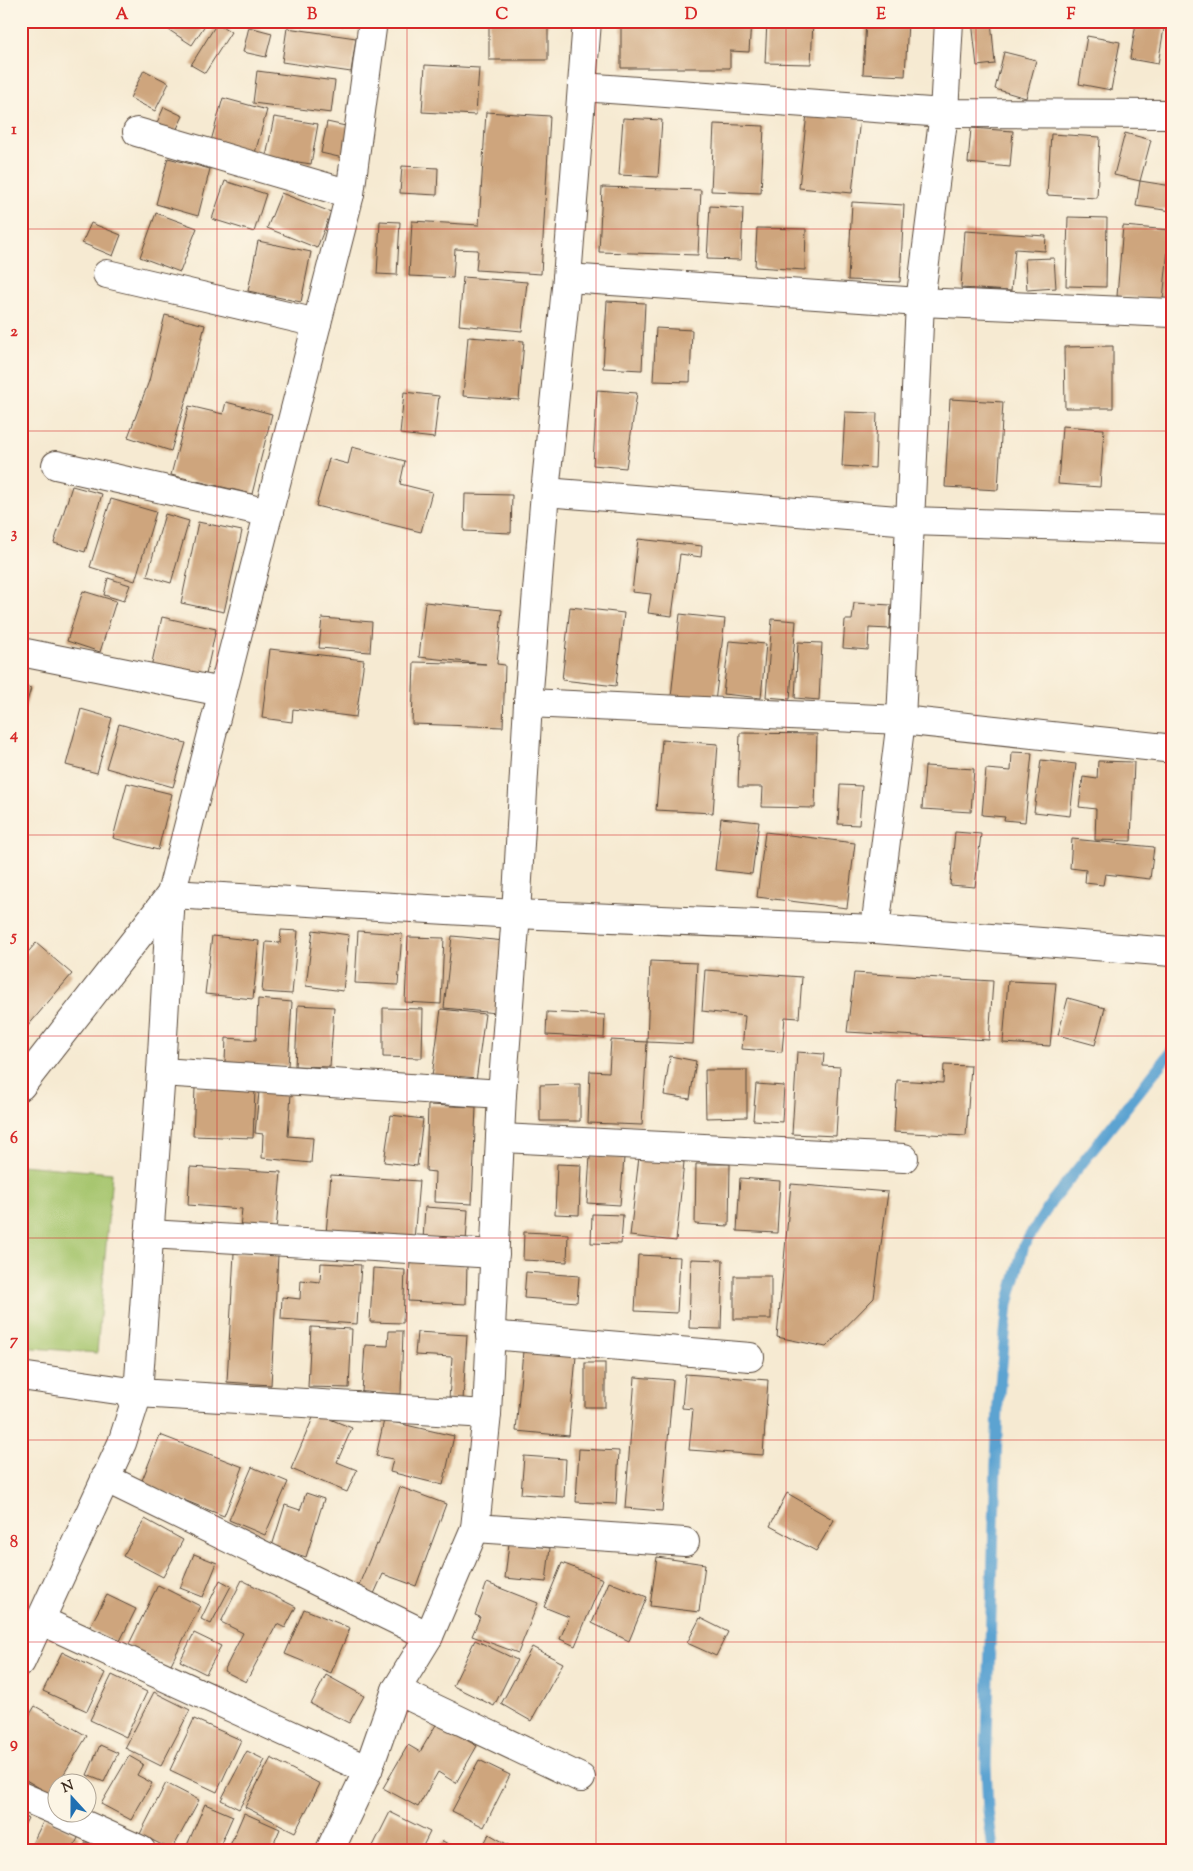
<svg xmlns="http://www.w3.org/2000/svg" width="1193" height="1871" font-family="'Sorts Mill Goudy',serif">
	<style>
		.green { fill: #a7c66f; stroke: #717846 }
		.lines { fill: none; stroke-linecap: round; stroke-linejoin: round }
		.stream { stroke: #5ba3d1; stroke-width: 11 }
		.building { fill: #cea57d }
		.street-casing { stroke: #574739; stroke-width: 30 }
		.street { stroke: #fff; stroke-width: 28 }
		.grid { fill: none; stroke: #d62828; stroke-width: 1; stroke-opacity: 0.55 }
		.neatline { fill: none; stroke: #d62828; stroke-width: 2 }
		.grid-label { font-size: 16px; text-anchor: middle; font-weight: bold; fill: #d62828 }
	</style>
	<rect width="100%" height="100%" fill="#fcf5e5"/>
	<filter id="ink" filterUnits="userSpaceOnUse"><feTurbulence type="fractalNoise" baseFrequency=".02" numOctaves="2"/><feDisplacementMap in="SourceGraphic" scale="10" xChannelSelector="R" yChannelSelector="G"/><feConvolveMatrix kernelMatrix="1 2 1 2 8 2 1 2 1" color-interpolation-filters="sRGB"/></filter>
	<filter id="wash" filterUnits="userSpaceOnUse"><feTurbulence type="fractalNoise" baseFrequency=".0096" numOctaves="4" result="noise"/><feDisplacementMap in="SourceGraphic" scale="20" xChannelSelector="R" yChannelSelector="G"/><feGaussianBlur stdDeviation="1.12" result="paint"/><feColorMatrix in="noise" values="0 0 0 0 0 0 0 0 0 0 0 0 0 0 0 0 0 1.4 0 .05"/><feComposite in="paint" operator="in"/></filter>
	<g filter="url(#wash)">
		<rect width="100%" height="100%" fill="#f6ead2"/>
		<!-- green -->
		<path class="green" d="M21 1165 112 1173 97 1353 21 1347Z"/>
		<g class="lines">
			<!-- stream -->
			<path class="stream" d="M993 1850 988 1810 986 1765 998 1404 1008 1304 1024 1245 1052 1201 1172 1050"/>
		</g>
		<g id="blocks">
			<!-- building -->
			<g class="building">
				<path d="M175 21H205L207 22 192 45 169 30Z"/>
				<path d="M322 21H343V26Z"/>
				<rect x="489" y="21" width="59" height="39"/>
				<path d="M621 21H751L749 52 730 51V68H621Z"/>
				<path d="M767 21H813L811 64 765 63Z"/>
				<path d="M866 21H908L905 76 863 74Z"/>
				<path d="M972 21H991L995 64 977 66Z"/>
				<path d="M217 23 231 32 205 73 191 65Z"/>
				<path d="M1136 23 1164 28 1158 64 1130 59Z"/>
				<path d="M249 27 272 33 266 57 243 52Z"/>
				<path d="M287 28 356 38 351 72 282 62Z"/>
				<path d="M1087 36 1120 42 1111 90 1079 84Z"/>
				<path d="M1004 52 1036 60 1026 98 995 89Z"/>
				<path d="M425 65 479 68 476 115 422 112Z"/>
				<path d="M144 70 169 83 155 111 130 98Z"/>
				<path d="M257 71 335 81 331 113 253 103Z"/>
				<path d="M223 98 267 110 255 153 211 141Z"/>
				<path d="M164 107 183 116 174 135 155 127Z"/>
				<path d="M486 112 550 116 541 274 476 270 478 250 455 249 453 278 409 276 412 221 479 225Z"/>
				<path d="M807 113 860 118 852 193 799 188Z"/>
				<path d="M274 117 318 124 311 164 266 157Z"/>
				<path d="M623 118 662 120 658 177 619 175Z"/>
				<path d="M327 122 350 127 343 158 321 153Z"/>
				<path d="M714 124 764 126 761 193 711 191Z"/>
				<path d="M971 128 1013 131 1010 167 968 163Z"/>
				<path d="M1125 133 1151 140 1140 181 1114 175Z"/>
				<path d="M1051 134 1100 137 1097 198 1047 195Z"/>
				<path d="M168 158 210 169 198 216 156 204Z"/>
				<path d="M402 166 438 168 437 195 400 193Z"/>
				<path d="M225 181 266 194 254 232 212 219Z"/>
				<path d="M1140 181 1172 186V211L1136 206Z"/>
				<path d="M602 187 701 190 698 255 599 252Z"/>
				<path d="M281 193 331 212 317 248 267 228Z"/>
				<path d="M852 202 904 205 900 282 848 280Z"/>
				<path d="M710 206 743 208 741 260 707 259Z"/>
				<path d="M156 213 197 228 180 272 140 257Z"/>
				<path d="M1068 217 1107 218 1106 287 1066 286Z"/>
				<path d="M380 221 400 222 397 275 377 274Z"/>
				<path d="M91 223 121 235 113 256 82 243Z"/>
				<path d="M1123 226 1170 230 1163 300 1117 296Z"/>
				<path d="M757 228 806 229 805 270 755 267Z"/>
				<path d="M965 231 1046 236 1045 251 1015 249 1011 291 961 288Z"/>
				<path d="M258 241 311 252 301 302 248 291Z"/>
				<path d="M1054 258 1056 288 1027 290 1025 259Z"/>
				<path d="M463 277 527 282 522 331 459 325Z"/>
				<path d="M607 301 645 303 642 370 603 368Z"/>
				<path d="M165 315 205 325 189 390 171 451 128 437 149 381Z"/>
				<path d="M656 328 692 330 690 382 653 381Z"/>
				<path d="M468 337 524 341 519 400 463 396Z"/>
				<path d="M1113 346V408H1065L1064 347Z"/>
				<path d="M597 390 637 393 626 468 593 465Z"/>
				<path d="M404 392 439 396 434 438 400 434Z"/>
				<path d="M950 399 1003 402 998 490 945 487Z"/>
				<path d="M226 402 272 414 252 494 171 475 189 406 223 414Z"/>
				<path d="M845 412 877 413 875 468 842 466Z"/>
				<path d="M1062 426 1104 429 1100 487 1058 484Z"/>
				<path d="M352 447 405 461 400 484 432 492 421 532 316 506 329 459 348 464Z"/>
				<path d="M72 486 102 494 85 552 54 543Z"/>
				<path d="M465 494 512 495 511 533 464 531Z"/>
				<path d="M111 499 156 512 135 581 90 567Z"/>
				<path d="M165 514 189 521 171 583 147 576Z"/>
				<path d="M198 522 242 531 224 612 181 603Z"/>
				<path d="M638 539 702 546 701 557 680 554 672 616 648 613 651 594 632 592Z"/>
				<path d="M108 578 130 585 124 601 104 595Z"/>
				<path d="M83 591 116 601 100 652 67 641Z"/>
				<path d="M425 602 502 610 497 664 505 665 503 727 412 724 414 662 486 664 419 657Z"/>
				<path d="M854 603 891 605 890 629 869 628 868 650 843 648 845 620H852Z"/>
				<path d="M570 607 624 613 616 686 562 680Z"/>
				<path d="M680 614 725 619 715 702 671 697Z"/>
				<path d="M162 617 216 629 205 679 151 667Z"/>
				<path d="M322 618 372 622 370 652 319 648Z"/>
				<path d="M772 619 796 621 790 699 766 697Z"/>
				<path d="M729 641 766 644 761 698 723 694Z"/>
				<path d="M798 642 822 643 819 700 795 698Z"/>
				<path d="M270 649 364 660 356 717 293 709 292 722 262 718Z"/>
				<path d="M21 685 31 688 22 719H21Z"/>
				<path d="M81 709 112 718 97 773 66 765Z"/>
				<path d="M119 724 186 743 173 787 106 768Z"/>
				<path d="M740 733 817 734 815 808 762 807 763 787H738Z"/>
				<path d="M662 740 718 744 713 813 656 810Z"/>
				<path d="M1012 752 1032 753 1025 822 1004 820 1005 817 982 815 986 769 1011 771Z"/>
				<path d="M1041 760 1076 764 1070 816 1034 812Z"/>
				<path d="M1098 761 1134 762 1131 841 1095 840 1096 809 1079 807 1083 777 1097 779Z"/>
				<path d="M925 766 974 769 971 812 922 809Z"/>
				<path d="M127 783 172 794 158 850 113 838Z"/>
				<path d="M840 785 862 786 859 825 838 824Z"/>
				<path d="M721 818 759 822 752 874 715 870Z"/>
				<path d="M765 832 855 843 847 908 757 897Z"/>
				<path d="M955 832 981 834 975 887 950 885Z"/>
				<path d="M1072 839 1154 847 1150 879 1105 874 1103 885 1085 883 1086 870 1070 868Z"/>
				<path d="M281 930 298 931 292 994 262 992 266 942 280 943Z"/>
				<path d="M313 930 349 935 343 991 306 986Z"/>
				<path d="M358 931 402 934 398 985 355 983Z"/>
				<path d="M212 936 259 941 253 999 205 994Z"/>
				<path d="M452 936 505 941 497 1013 444 1008Z"/>
				<path d="M408 937 444 938 441 1004 405 1002Z"/>
				<path d="M36 943 72 974 21 1034V960Z"/>
				<path d="M650 961 697 963 693 1044 647 1042Z"/>
				<path d="M705 970 802 977 799 1018 785 1017 782 1052 742 1049 745 1016 702 1011Z"/>
				<path d="M854 973 993 981 989 1040 847 1032Z"/>
				<path d="M1008 981 1056 983 1050 1046 1003 1043Z"/>
				<path d="M1068 998 1105 1008 1095 1045 1058 1035Z"/>
				<path d="M258 999 292 1002 288 1066 225 1062 226 1038 256 1040Z"/>
				<path d="M298 1005 334 1007 330 1067 295 1066Z"/>
				<path d="M383 1008 423 1009 422 1058 383 1057Z"/>
				<path d="M441 1009 485 1014 476 1081 432 1076Z"/>
				<path d="M547 1012 605 1015 604 1038 546 1035Z"/>
				<path d="M611 1040 647 1042 642 1125 588 1123 590 1071 609 1072Z"/>
				<path d="M797 1052 824 1054 823 1066 840 1067 836 1136 792 1134Z"/>
				<path d="M670 1056 696 1061 690 1099 664 1095Z"/>
				<path d="M944 1065 971 1066 966 1136 894 1132 897 1080 943 1083Z"/>
				<path d="M705 1070H747V1117L706 1118Z"/>
				<path d="M580 1084V1121H540V1085Z"/>
				<path d="M756 1084 784 1086 782 1122 753 1120Z"/>
				<path d="M195 1088 255 1090 253 1138 193 1136Z"/>
				<path d="M259 1092 291 1094 288 1136 313 1138 311 1163 262 1158 263 1134 255 1133Z"/>
				<path d="M428 1105 476 1107 472 1204 434 1202 435 1172 426 1171Z"/>
				<path d="M391 1115 423 1119 417 1166 384 1162Z"/>
				<path d="M590 1156 624 1158 620 1205 587 1203Z"/>
				<path d="M639 1157 684 1162 676 1241 630 1236Z"/>
				<path d="M557 1164 581 1165 579 1215 555 1214Z"/>
				<path d="M696 1164H730L729 1226 695 1224Z"/>
				<path d="M190 1167 281 1172 276 1231 240 1228 242 1209 188 1205Z"/>
				<path d="M331 1175 419 1181 414 1240 326 1234Z"/>
				<path d="M740 1178 780 1181 777 1233 737 1231Z"/>
				<path d="M791 1184 888 1192 874 1298 826 1347 777 1337Z"/>
				<path d="M425 1207 468 1210 466 1242 423 1240Z"/>
				<path d="M592 1214 623 1215 621 1244 591 1243Z"/>
				<path d="M524 1232 568 1234 567 1262 523 1260Z"/>
				<path d="M234 1253 278 1255 271 1385 227 1382Z"/>
				<path d="M638 1255 680 1257 677 1313 635 1311Z"/>
				<path d="M691 1259 723 1260 721 1329 689 1328Z"/>
				<path d="M410 1261 467 1264 466 1304 408 1301Z"/>
				<path d="M321 1263 361 1265 357 1324 281 1319 282 1297 300 1299 301 1280 320 1282Z"/>
				<path d="M373 1268 405 1270 403 1323 370 1322Z"/>
				<path d="M526 1272 579 1276 577 1302 524 1298Z"/>
				<rect x="734" y="1276" width="37" height="43"/>
				<path d="M311 1327 352 1329 349 1388 308 1387Z"/>
				<path d="M389 1331H403L401 1394 362 1392 365 1345 388 1346Z"/>
				<path d="M417 1332 467 1335 463 1400 449 1399 452 1357 415 1355Z"/>
				<path d="M523 1351 576 1356 569 1436 516 1431Z"/>
				<rect x="585" y="1363" width="20" height="44"/>
				<path d="M685 1374 768 1380 763 1455 689 1450 693 1409 682 1408Z"/>
				<path d="M635 1377 673 1380 662 1511 625 1508Z"/>
				<path d="M315 1413 352 1428 337 1462 357 1470 347 1492 291 1469Z"/>
				<path d="M384 1420 454 1436 443 1485 390 1472 393 1459 376 1456Z"/>
				<path d="M160 1435 243 1467 224 1516 141 1483Z"/>
				<path d="M579 1449 619 1451 616 1504 576 1502Z"/>
				<path d="M524 1456 566 1459 564 1497 521 1494Z"/>
				<path d="M252 1467 288 1482 265 1535 229 1520Z"/>
				<path d="M400 1487 446 1504 416 1586 383 1574 374 1594 358 1587 376 1544 378 1545Z"/>
				<path d="M306 1493 324 1499 306 1557 272 1546 285 1505 300 1510Z"/>
				<path d="M787 1493 834 1520 816 1551 770 1526Z"/>
				<path d="M145 1519 183 1540 163 1577 123 1556Z"/>
				<path d="M509 1543 550 1548 546 1582 505 1578Z"/>
				<path d="M194 1554 217 1563 203 1597 180 1588Z"/>
				<path d="M657 1557 705 1564 699 1612 650 1606Z"/>
				<path d="M562 1563 603 1579 575 1646 560 1639 569 1617 544 1607Z"/>
				<path d="M220 1580 231 1586 211 1624 201 1619Z"/>
				<path d="M242 1580 296 1607 285 1628 277 1624 246 1682 224 1671 243 1633 221 1622Z"/>
				<path d="M609 1582 647 1597 629 1641 592 1623Z"/>
				<path d="M487 1583 538 1603 518 1653 472 1636 480 1617 475 1615Z"/>
				<path d="M158 1585 200 1606 170 1666 128 1646Z"/>
				<path d="M107 1595 136 1609 119 1643 89 1628Z"/>
				<path d="M304 1609 350 1628 331 1673 285 1654Z"/>
				<path d="M700 1618 728 1632 716 1656 687 1643Z"/>
				<path d="M194 1633 221 1646 206 1674 180 1661Z"/>
				<path d="M475 1640 517 1660 494 1706 453 1686Z"/>
				<path d="M532 1647 563 1663 531 1721 501 1704Z"/>
				<path d="M62 1652 105 1673 87 1711 43 1691Z"/>
				<path d="M112 1675 147 1692 126 1737 90 1720Z"/>
				<path d="M326 1675 364 1696 349 1723 311 1704Z"/>
				<path d="M154 1692 190 1710 161 1766 125 1748Z"/>
				<path d="M35 1706 87 1736 51 1795 21 1777V1729Z"/>
				<path d="M194 1719 241 1740 217 1792 170 1770Z"/>
				<path d="M437 1723 477 1746 456 1783 438 1772 418 1807 383 1788 408 1745 420 1752Z"/>
				<path d="M100 1745 118 1753 104 1782 87 1775Z"/>
				<path d="M247 1751 265 1760 239 1809 221 1800Z"/>
				<path d="M129 1756 143 1764 137 1775 152 1783 131 1820 101 1804Z"/>
				<path d="M271 1758 320 1784 295 1832 245 1807Z"/>
				<path d="M479 1760 510 1775 484 1827 452 1811Z"/>
				<path d="M166 1783 199 1800 172 1850 140 1834Z"/>
				<path d="M205 1804 233 1816 218 1850H185Z"/>
				<path d="M390 1812 430 1832 421 1850H371Z"/>
				<path d="M244 1813 280 1829 271 1850H228Z"/>
				<path d="M21 1815 28 1818 21 1831Z"/>
				<path d="M45 1818 79 1836 72 1850H29Z"/>
				<path d="M489 1834 517 1850H481Z"/>
				<path d="M443 1841 457 1850H438Z"/>
				<path d="M86 1842 101 1850H82Z"/>
			</g>
		</g>
	</g>
	<g filter="url(#ink)">
		<use href="#blocks" fill-opacity="0" stroke="#574739" stroke-width="1"/>
		<g class="lines">
			<!-- street casing -->
			<g class="street-casing">
				<g id="street">
					<path d="M582 87 944 113 1172 114"/>
					<path d="M137 132 350 194"/>
					<path d="M107 274 317 323"/>
					<path d="M567 278 920 302 1172 313"/>
					<path d="M56 465 269 513"/>
					<path d="M545 492 910 521 1172 529"/>
					<path d="M21 652 222 692"/>
					<path d="M528 703 901 720 1165 748"/>
					<path d="M875 929 901 720 920 302 944 113 949 21"/>
					<path d="M161 1072 502 1094"/>
					<path d="M21 1086 171 894 516 914 875 929 1172 952"/>
					<path d="M500 1138 904 1158"/>
					<path d="M149 1234 495 1254"/>
					<path d="M490 1335 750 1357"/>
					<path d="M21 1376 138 1393 487 1414"/>
					<path d="M105 1478 429 1636"/>
					<path d="M475 1528 685 1542"/>
					<path d="M40 1620 368 1770"/>
					<path d="M21 1662 122 1443 138 1393 161 1072 171 894 350 194 373 21"/>
					<path d="M396 1690 581 1778"/>
					<path d="M21 1796 58 1812"/>
					<path d="M61 1814 141 1850"/>
					<path d="M330 1850 368 1770 396 1690 429 1636 475 1528 487 1414 502 1094 516 914 528 703 545 492 567 278 587 21"/>
				</g>
			</g>
			<!-- street -->
			<use href="#street" class="street"/>
		</g>
	</g>
	<!-- grid -->
	<path class="grid" d="M217 21V1850M407 21V1850M596 21V1850M786 21V1850M976 21V1850M21 229H1172M21 431H1172M21 633H1172M21 835H1172M21 1036H1172M21 1238H1172M21 1440H1172M21 1642H1172"/>
	<!-- margin -->
	<rect width="1193" height="1871" fill="none" stroke="#fcf5e5" stroke-width="55"/>
	<!-- north arrow -->
	<g transform="translate(72 1798) rotate(339)"><circle r="24" fill="#fcf5e5" stroke="#afa495"/>
	<path d="M0-4L9 19L0 12L-9 19Z" fill="#1f6fb2"/>
	<text y="-8" font-size="14" font-weight="bold" text-anchor="middle" fill="#3b2a1e">N</text>
	</g>
	<rect x="28" y="28" width="1138" height="1816" class="neatline"/>
	<g class="grid-label">
		<text x="122" y="19">A</text>
		<text x="312" y="19">B</text>
		<text x="502" y="19">C</text>
		<text x="691" y="19">D</text>
		<text x="881" y="19">E</text>
		<text x="1071" y="19">F</text>
		<text x="14" y="134">1</text>
		<text x="14" y="336">2</text>
		<text x="14" y="538">3</text>
		<text x="14" y="739">4</text>
		<text x="14" y="941">5</text>
		<text x="14" y="1143">6</text>
		<text x="14" y="1345">7</text>
		<text x="14" y="1547">8</text>
		<text x="14" y="1748">9</text>
	</g>
</svg>
